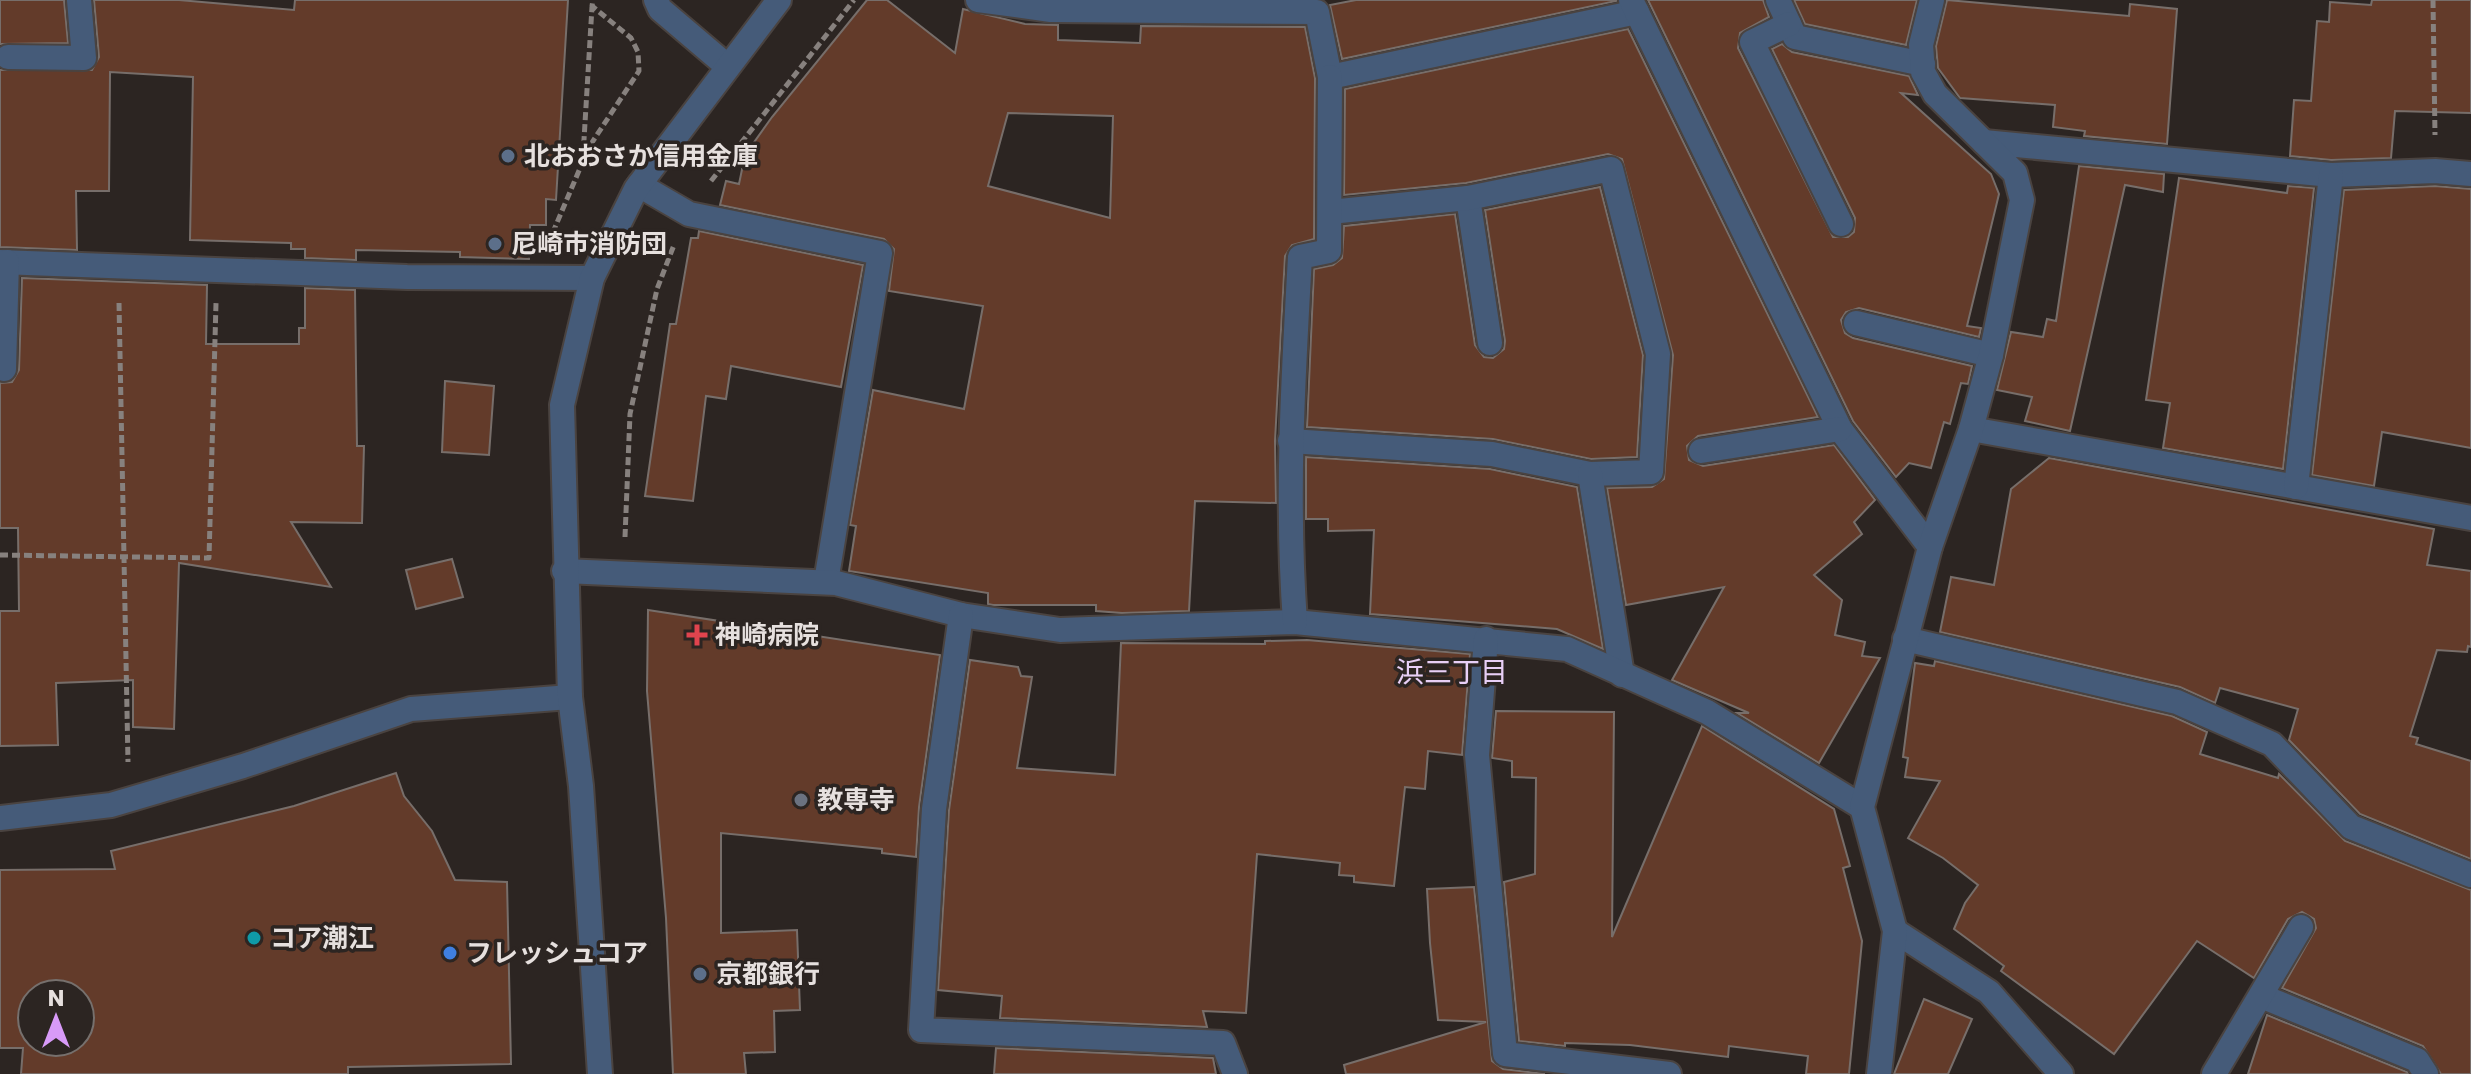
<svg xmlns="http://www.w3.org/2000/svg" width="2471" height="1074" font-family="Poppins,'Noto Sans JP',sans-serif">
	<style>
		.building { fill: #633b2a; stroke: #776e6a; stroke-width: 2; fill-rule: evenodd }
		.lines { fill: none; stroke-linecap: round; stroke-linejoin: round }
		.minor-casing { stroke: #4a4340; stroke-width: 28 }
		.path { stroke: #87817e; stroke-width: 5; stroke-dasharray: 8 4; stroke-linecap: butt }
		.minor { stroke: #455b79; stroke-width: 24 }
		.service-dot { fill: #5c6f8a; stroke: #2c2522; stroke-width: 3 }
		.health-dot { fill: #e0444e; stroke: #2c2522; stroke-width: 3 }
		.worship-dot { fill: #6b7280; stroke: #2c2522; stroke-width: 3 }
		.culture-dot { fill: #0f9aa8; stroke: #2c2522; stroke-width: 3 }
		.shop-dot { fill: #3f7fe0; stroke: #2c2522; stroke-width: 3 }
		.labels { text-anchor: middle; stroke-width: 7; stroke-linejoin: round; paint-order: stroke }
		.poi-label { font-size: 26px; font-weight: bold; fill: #e6e0de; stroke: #2c2522; text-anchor: start }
		.neighbourhood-label { font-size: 28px; fill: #e8cff6; stroke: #2c2522 }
	</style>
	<rect width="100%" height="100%" fill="#2c2522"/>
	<!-- building -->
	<g class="building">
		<path d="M0 0H64L68 43 0 44Z"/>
		<path d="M94 0H179L294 10 295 0H568L556 200 546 199V225H530L529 259 460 257V252L356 250V260L305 258V249H291V243L190 240 193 77 110 72 109 191H76L77 250 0 247V70H92L99 57Z"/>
		<path d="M867 0H887L955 53 963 9 1025 24 1058 25V40L1140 43 1141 26 1305 27 1315 78 1314 239 1292 245 1285 256 1275 441 1276 503 1195 501 1189 611 1122 613 1096 611V605H993L988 604V593L849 571 856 526 850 525 873 390 964 409 983 306 889 291 894 249 884 239 720 205 726 181 739 184 745 155 772 117ZM1008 113 1113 116 1110 218 988 186Z"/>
		<path d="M1356 0H1616V1L1342 59 1330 5Z"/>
		<path d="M1648 0H1763L1769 17 1740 33 1738 48 1833 237H1848L1854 232 1855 218 1772 49 1782 44 1792 52 1909 76 1918 95 1901 93 1991 174 1999 194 1967 326 1981 328 1979 337 1859 308 1846 312 1841 320 1845 333 1853 338 1972 366 1968 384 1961 383 1950 424 1944 422 1931 468 1909 463 1896 477 1853 421Z"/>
		<path d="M1794 0H1917L1906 45 1805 24Z"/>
		<path d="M1947 0 2129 16 2130 4 2177 9 2167 144 2084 136 2085 131 2053 127 2055 105 1960 98 1938 68 1936 46Z"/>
		<path d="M2372 0H2471V113L2395 111 2391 158 2331 160 2290 156 2294 100 2311 101 2317 21 2329 22 2330 2 2371 5Z"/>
		<path d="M1628 29 1818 417 1698 436 1687 446 1689 460 1703 466 1834 445 1875 500 1854 522 1862 534 1814 575 1842 600 1835 635 1865 642 1862 656 1880 658 1819 763 1737 713H1749L1672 680 1724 587 1626 605 1607 488 1652 487 1664 479 1673 355 1622 159 1608 154 1466 183 1344 195 1345 89Z"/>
		<path d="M2079 166 2164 174 2163 192 2125 185 2070 431 2025 421 2032 397 1997 390 2011 332 2043 337 2047 319 2056 321Z"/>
		<path d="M2179 178 2287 193 2288 186 2314 188 2283 469 2163 448 2170 403 2146 400Z"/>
		<path d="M2435 186 2471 189V448L2382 432 2374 486 2312 475 2344 190Z"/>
		<path d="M1600 187 1643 355 1637 457 1591 459 1493 439 1307 427 1314 269 1333 265 1342 258 1344 226 1455 214 1475 345 1484 357 1493 358 1504 349 1505 341 1485 210Z"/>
		<path d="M699 231 863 265 841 387 731 366 726 399 706 396 693 501 645 496 670 324H676L691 238H698Z"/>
		<path d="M22 278 207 285 206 344H299V328H305V288L355 290 357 446H364L362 523 291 522 331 587 179 563 174 729 133 727V680L56 683 58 745 0 746V611H19L18 528H0V383L12 382 19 370Z"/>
		<path d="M445 381 494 386 489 455 442 452Z"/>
		<path d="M1306 457 1490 469 1577 487 1603 649 1557 629 1370 614 1374 530 1328 531V519H1306Z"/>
		<path d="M2049 458 2434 529 2427 565 2471 571V647L2468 646 2467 652 2437 650 2410 736 2418 738 2416 744 2471 761V859L2360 814 2289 740 2298 709 2220 688 2215 703 2180 687 1940 632 1951 577 1994 585 2011 489Z"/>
		<path d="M452 559 463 597 416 609 406 570Z"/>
		<path d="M648 610 940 655 919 807 916 857 882 853V849L721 833V933L797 930 800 1010 774 1011 775 1052 744 1053 746 1074H673L666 918 647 691Z"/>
		<path d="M1307 640 1470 654 1462 755 1428 751 1425 789 1405 787 1394 886 1354 882V876L1339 875 1340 863 1257 854 1246 1013 1203 1011 1207 1027 1000 1018 1002 996 938 990 949 810 970 660 1018 667 1021 676 1032 677 1017 768 1115 775 1121 643 1265 644V641Z"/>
		<path d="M1935 661 2172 716 2207 732 2200 754 2278 778 2279 774 2345 841 2471 890V1074H2441L2423 1046 2282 988 2316 928 2314 919 2302 912 2288 919 2254 978 2197 941 2114 1054 2001 971 2004 966 1954 929 1965 903 1978 885 1943 858 1908 838 1940 781 1905 777 1908 758 1903 757 1915 663 1934 666Z"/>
		<path d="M1496 711 1614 712 1612 937 1702 726 1834 809 1850 866 1843 868 1862 941 1849 1074H1806L1808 1056 1729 1046 1728 1057 1630 1045 1565 1043V1046L1519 1041 1504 882 1535 874 1536 778 1512 777V761L1492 758Z"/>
		<path d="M396 773 404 796 432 831 455 880 507 882 511 1064 348 1067V1074H21L23 1048H0V870L115 869 111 851 294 806ZM32 994H80V1042H32Z"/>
		<path d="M1474 887 1492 1061 1503 1069 1545 1074H1346L1344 1065 1486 1022 1438 1020 1430 943 1427 889Z"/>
		<path d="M1924 999 1972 1019 1948 1074H1894Z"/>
		<path d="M2267 1015 2407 1072 2408 1074H2248Z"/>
		<path d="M996 1048 1213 1058 1216 1074H994Z"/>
	</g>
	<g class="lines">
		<!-- minor casing -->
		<g class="minor-casing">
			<g id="minor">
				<path d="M656 0 660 9 727 66"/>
				<path d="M978 0 1051 10 1317 12 1330 77 1637 12"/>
				<path d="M1631 0 1840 429 1930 547"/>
				<path d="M1778 0 1795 37 1923 64"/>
				<path d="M1789 24 1752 42 1841 224"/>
				<path d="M8 57 84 58 79 0"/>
				<path d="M1984 142 2331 175 2435 171 2471 174"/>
				<path d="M639 185 689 214 880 253 826 582"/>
				<path d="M1468 198 1490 343"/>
				<path d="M0 262 407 277 592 278"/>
				<path d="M1856 323 1991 355"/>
				<path d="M4 369 7 262"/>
				<path d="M1971 429 2471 518"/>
				<path d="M1290 441 1492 454 1590 474 1651 472 1658 354 1611 169 1468 198 1330 212"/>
				<path d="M1701 451 1840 429"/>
				<path d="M1590 474 1622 675"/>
				<path d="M2296 487 2331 175"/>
				<path d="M564 571 836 583 961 615 1060 630 1295 622 1567 649 1707 712 1862 807"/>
				<path d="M961 615 934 809 921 1030 1223 1043 1235 1074"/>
				<path d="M1295 622C1286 499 1293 379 1300 257L1329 251 1330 77"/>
				<path d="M1486 639 1477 755 1505 1054 1669 1074"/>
				<path d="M1905 639 2177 702 2272 744 2351 827 2471 875"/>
				<path d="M0 818 111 805 243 766 411 709 570 697"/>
				<path d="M1895 931 1989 992 2061 1074"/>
				<path d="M2261 996 2417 1060 2426 1074"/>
				<path d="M600 1074 581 786 570 697 562 405 592 278 636 189 779 0"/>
				<path d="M1879 1074 1895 931 1862 807 1930 547 1971 429 1991 355 2022 200 2015 173 1935 94 1923 72 1921 45 1932 0"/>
				<path d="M2214 1074 2301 927"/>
			</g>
		</g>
		<!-- path -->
		<g class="path">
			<path d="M2433 0 2435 135"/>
			<path d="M583 156 592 7"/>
			<path d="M711 181 854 0"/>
			<path d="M548 244 589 147 639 71 638 52 631 38 592 6 593 0"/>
			<path d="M119 303 128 762"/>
			<path d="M625 537 630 414 657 289 674 245"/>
			<path d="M0 555 209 558 216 303"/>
		</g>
		<!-- minor -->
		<use href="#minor" class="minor"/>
	</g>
	<!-- markers -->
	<g class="service-dot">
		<circle cx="508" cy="156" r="8"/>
		<circle cx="495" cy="244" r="8"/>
		<circle cx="700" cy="974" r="8"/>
	</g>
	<path class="health-dot" d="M693 623h8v8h8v8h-8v8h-8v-8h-8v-8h8z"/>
	<circle class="worship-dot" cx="801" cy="800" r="8"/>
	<circle class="culture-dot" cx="254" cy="938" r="8"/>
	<circle class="shop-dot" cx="450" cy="953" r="8"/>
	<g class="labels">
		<!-- poi labels -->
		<g class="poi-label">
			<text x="524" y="165">北おおさか信用金庫</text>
			<text x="511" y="253">尼崎市消防団</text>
			<text x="715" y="644">神崎病院</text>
			<text x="817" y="809">教専寺</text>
			<text x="270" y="947">コア潮江</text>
			<text x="466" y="962">フレッシュコア</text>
			<text x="716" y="983">京都銀行</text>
		</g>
		<!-- neighbourhood labels -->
		<g class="neighbourhood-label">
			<text x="1452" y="682">浜三丁目</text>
		</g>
	</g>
	<!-- north arrow -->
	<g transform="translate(56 1018)"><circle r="38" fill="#2c2522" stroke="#76706d" stroke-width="2"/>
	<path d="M0-6L14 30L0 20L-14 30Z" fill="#d89af8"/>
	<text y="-12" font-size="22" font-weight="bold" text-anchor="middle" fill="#e6e0de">N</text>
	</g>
</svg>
